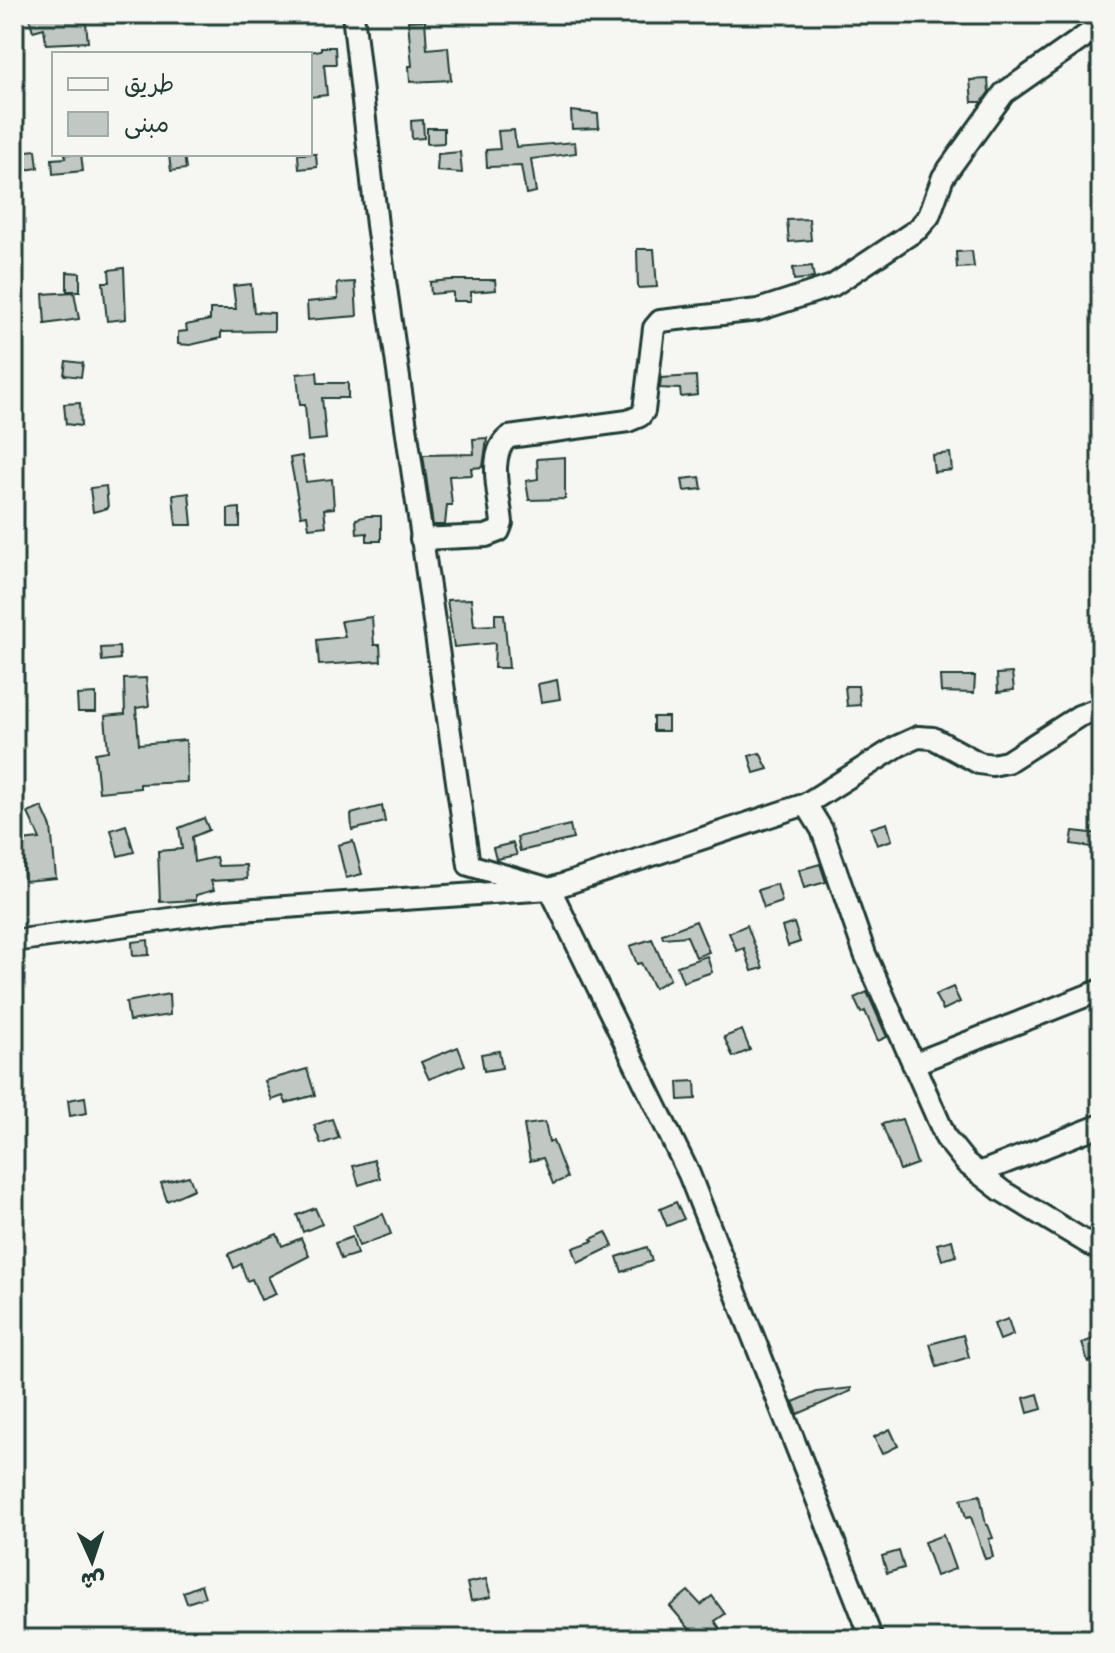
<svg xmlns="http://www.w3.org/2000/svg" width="1115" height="1653" font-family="Itim,'Playpen Sans Arabic',sans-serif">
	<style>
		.building { fill: #c1c8c3; stroke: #1f3d34; stroke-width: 2 }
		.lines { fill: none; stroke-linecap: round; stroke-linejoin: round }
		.minor-casing { stroke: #1f3d34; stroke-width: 26 }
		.minor { stroke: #f6f6f2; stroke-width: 20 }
	</style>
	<rect width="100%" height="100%" fill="#f6f6f2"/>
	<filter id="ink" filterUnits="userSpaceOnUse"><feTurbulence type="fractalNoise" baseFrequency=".0125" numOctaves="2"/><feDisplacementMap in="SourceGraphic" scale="16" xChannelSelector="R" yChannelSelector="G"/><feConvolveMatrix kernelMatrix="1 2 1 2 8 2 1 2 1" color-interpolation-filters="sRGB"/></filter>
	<g filter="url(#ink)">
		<!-- building -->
		<g class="building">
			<path d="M28 14H85L88 42 46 44 44 28 33 31Z"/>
			<path d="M425 20 427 49 448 47 451 80 410 82 409 66H412L408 21Z"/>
			<path d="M321 47H335L336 64H324L327 95 310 97V52L321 50Z"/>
			<path d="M988 79 989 92 982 102H972L970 80Z"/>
			<path d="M571 111 598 114 599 128 572 129Z"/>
			<path d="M423 120 424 138 412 139 411 121Z"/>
			<path d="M427 128H444V143L427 144Z"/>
			<path d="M514 130 516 147 575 142 576 153 531 159 536 192 526 194 521 166 487 167 486 150 500 149 498 131Z"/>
			<path d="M36 150 38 168 19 171 17 152Z"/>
			<path d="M460 152 462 173 437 171 438 154Z"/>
			<path d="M65 154H81L83 171 53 174 52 159 66 158Z"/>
			<path d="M176 154H184L186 169 171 171 169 155Z"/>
			<path d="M298 154H316L317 167 299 169Z"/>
			<path d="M809 219 811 240 789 242 787 220Z"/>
			<path d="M637 249H654L657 287 638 288Z"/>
			<path d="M972 251 974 267 957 268 956 252Z"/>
			<path d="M812 266 814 278 794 280 793 268Z"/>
			<path d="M124 268 126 319 107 321 103 282H110L109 270Z"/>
			<path d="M67 272 80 273V291H67Z"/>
			<path d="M450 280H495L496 290 471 292V301H453V292L431 294 430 282Z"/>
			<path d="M355 282 357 316 308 320 307 302 338 299 337 283Z"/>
			<path d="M251 284 254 312 274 313V331L221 332V338L190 345 178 344V332L187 331 186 325 210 320V309H236L233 286Z"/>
			<path d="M74 292 79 319 45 324 43 294Z"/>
			<path d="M66 361 83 363 81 377 64 375Z"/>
			<path d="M317 372 318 383H348V398H322L326 439 308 441 305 405H300L297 374Z"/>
			<path d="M696 376 697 395 681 397 680 389 660 388 661 378Z"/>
			<path d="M80 403 81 426 66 424 64 404Z"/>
			<path d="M487 438 483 467 471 468 472 475 449 476 452 505H447L445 525H433L423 455 474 454 473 439Z"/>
			<path d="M950 453 952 470 934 472 932 455Z"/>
			<path d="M302 456 306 482 332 479 334 508 324 509 326 526 309 528 307 515 301 516 290 458Z"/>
			<path d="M565 457V499L529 500 526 481 538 479 537 459Z"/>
			<path d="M700 477 702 489 684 491 682 479Z"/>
			<path d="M106 486 108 508 93 512 90 488Z"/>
			<path d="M189 493 192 525H176L173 495Z"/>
			<path d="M240 508V527H228V509Z"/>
			<path d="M367 516H381V541H367V533L357 534 356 519Z"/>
			<path d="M471 599 474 626 495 625V614H504L509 668H494L495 643 454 647 447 600Z"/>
			<path d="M372 617 374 645H380L381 661 319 665 317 640 345 637 341 621Z"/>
			<path d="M119 647 120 659 102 661 101 648Z"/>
			<path d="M1012 673 1014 690 998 692 997 674Z"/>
			<path d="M940 676H975L974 693 941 692Z"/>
			<path d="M146 678 149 706 136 708 139 744 186 740 187 782 140 784V788L99 792 95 753 108 751 105 716 125 714 124 679Z"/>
			<path d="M557 680 560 699 541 702 538 684Z"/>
			<path d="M845 686H858L860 705 847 706Z"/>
			<path d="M96 694V712H78L77 695Z"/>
			<rect x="653" y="717" width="15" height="14"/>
			<path d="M760 753 768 769 754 773 749 756Z"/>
			<path d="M382 806 385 822 352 830 351 814Z"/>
			<path d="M42 807 51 827 56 878 25 881 22 841 40 839 28 813Z"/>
			<path d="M204 818 209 830 192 837 194 862 216 857 218 866 246 865 247 879 211 881 214 890 196 895V900L160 902 158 851 182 849 179 828Z"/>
			<path d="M887 823 892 840 877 845 871 828Z"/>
			<path d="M126 825 134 852 118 856 111 830Z"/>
			<path d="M570 825 573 839 520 851 517 837Z"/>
			<path d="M1073 831 1099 834 1098 848 1071 844Z"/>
			<path d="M353 841 362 874 346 878 338 845Z"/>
			<path d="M513 843 517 855 496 859 493 848Z"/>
			<path d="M820 864 826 882 804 888 799 870Z"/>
			<path d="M777 884 782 902 764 908 758 890Z"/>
			<path d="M696 921 709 952 696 957 687 936 663 938 662 934Z"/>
			<path d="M794 923 800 942 788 946 782 927Z"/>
			<path d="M747 925 763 968 752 971 744 948 737 951 729 933Z"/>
			<path d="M652 939 670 979 654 988 641 963 637 964 630 946Z"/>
			<path d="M148 940 149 955 133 956 132 942Z"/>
			<path d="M707 956 712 972 683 982 677 966Z"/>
			<path d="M953 987 960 1002 943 1010 935 995Z"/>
			<path d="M867 992 887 1037 878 1041 865 1011 861 1013 854 998Z"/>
			<path d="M169 994 170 1015 129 1021 126 1002Z"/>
			<path d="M742 1030 750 1050 733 1057 724 1037Z"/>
			<path d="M458 1047 465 1065 429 1079 421 1062Z"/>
			<path d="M499 1051 502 1068 484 1071 481 1054Z"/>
			<path d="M307 1069 315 1095 286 1103 283 1096 272 1100 265 1081Z"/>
			<path d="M695 1081 696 1099 679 1100 678 1082Z"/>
			<path d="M85 1097 87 1113 70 1116 68 1100Z"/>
			<path d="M332 1119 339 1138 321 1144 314 1125Z"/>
			<path d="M902 1119 917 1164 900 1170 882 1124Z"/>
			<path d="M545 1122 549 1142 553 1141 567 1178 553 1184 543 1158 530 1161 524 1125Z"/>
			<path d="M374 1160 380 1178 359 1185 353 1166Z"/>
			<path d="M189 1176 194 1189 167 1201 161 1183Z"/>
			<path d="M676 1202 684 1219 667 1226 660 1209Z"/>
			<path d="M315 1208 322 1224 303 1232 297 1215Z"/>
			<path d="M383 1214 391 1234 359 1246 352 1226Z"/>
			<path d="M606 1232 613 1246 578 1263 573 1248 593 1241 591 1239Z"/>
			<path d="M277 1234 282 1246 301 1238 309 1256 268 1277 276 1294 261 1300 252 1279 247 1281 241 1264 234 1268 228 1254Z"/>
			<path d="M352 1237 357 1254 341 1259 335 1243Z"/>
			<path d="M952 1240 956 1256 942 1260 937 1244Z"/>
			<path d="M647 1247 652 1261 622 1272 617 1257Z"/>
			<path d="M1008 1319 1013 1335 1000 1340 994 1324Z"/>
			<path d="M963 1335 969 1357 937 1367 930 1344Z"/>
			<path d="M1098 1337 1101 1358 1088 1362 1082 1343Z"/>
			<path d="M851 1388V1391L798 1414 793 1402 817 1392Z"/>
			<path d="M1038 1394 1042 1409 1028 1413 1024 1398Z"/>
			<path d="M890 1429 898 1446 882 1454 874 1437Z"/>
			<path d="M980 1495 986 1525H988L993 1538 989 1539 993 1557 985 1559 971 1517 966 1518 961 1499Z"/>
			<path d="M943 1535 955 1569 936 1576 924 1542Z"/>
			<path d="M899 1551 904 1568 887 1573 882 1556Z"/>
			<path d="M486 1579 491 1597 471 1601 467 1583Z"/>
			<path d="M201 1585 205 1597 187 1603 183 1592Z"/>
			<path d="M688 1591 701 1605 712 1596 725 1614 715 1621 727 1639H698L670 1606Z"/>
		</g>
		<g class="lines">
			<!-- minor casing -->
			<g class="minor-casing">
				<g id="minor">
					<path d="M353 14 377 225 469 865 550 889 689 1174 872 1639"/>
					<path d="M421 539 486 536 499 531 502 523C500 498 486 453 509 437L628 421 640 416 644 411 654 328 660 321 758 310 832 286 918 229 929 216 943 177 1004 93 1101 25"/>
					<path d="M806 804 898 746 918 737 933 738 979 763 992 765 1007 762 1079 716 1101 708"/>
					<path d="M14 941 226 911 550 889 806 804 822 830 865 954 946 1138 966 1163 1002 1191 1101 1251"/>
					<path d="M913 1064 1101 990"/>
					<path d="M979 1173 1101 1125"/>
				</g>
			</g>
			<!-- minor -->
			<use href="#minor" class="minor"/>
		</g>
	</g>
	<!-- margin -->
	<rect width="1115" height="1653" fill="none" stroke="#f6f6f2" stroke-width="48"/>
	<rect x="24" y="24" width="1067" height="1605" fill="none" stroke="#1f3d34" stroke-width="3" filter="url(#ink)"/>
	<!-- legend -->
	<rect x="52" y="52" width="260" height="104" fill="#f6f6f2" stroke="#a0aca6" stroke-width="2"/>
	<rect x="68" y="78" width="40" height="12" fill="#f6f6f2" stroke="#a0aca6" stroke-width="2"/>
	<text x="124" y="92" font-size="24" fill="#1f3d34">طريق</text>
	<rect x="68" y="112" width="40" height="24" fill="#c1c8c3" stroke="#a0aca6" stroke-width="2"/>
	<text x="124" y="132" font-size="24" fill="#1f3d34">مبنى</text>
	<!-- north arrow -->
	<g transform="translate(92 1561) rotate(177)" stroke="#f6f6f2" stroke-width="6" paint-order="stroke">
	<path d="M0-6L14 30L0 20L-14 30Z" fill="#1f3d34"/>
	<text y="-12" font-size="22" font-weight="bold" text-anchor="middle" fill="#1f3d34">ش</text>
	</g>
</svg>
